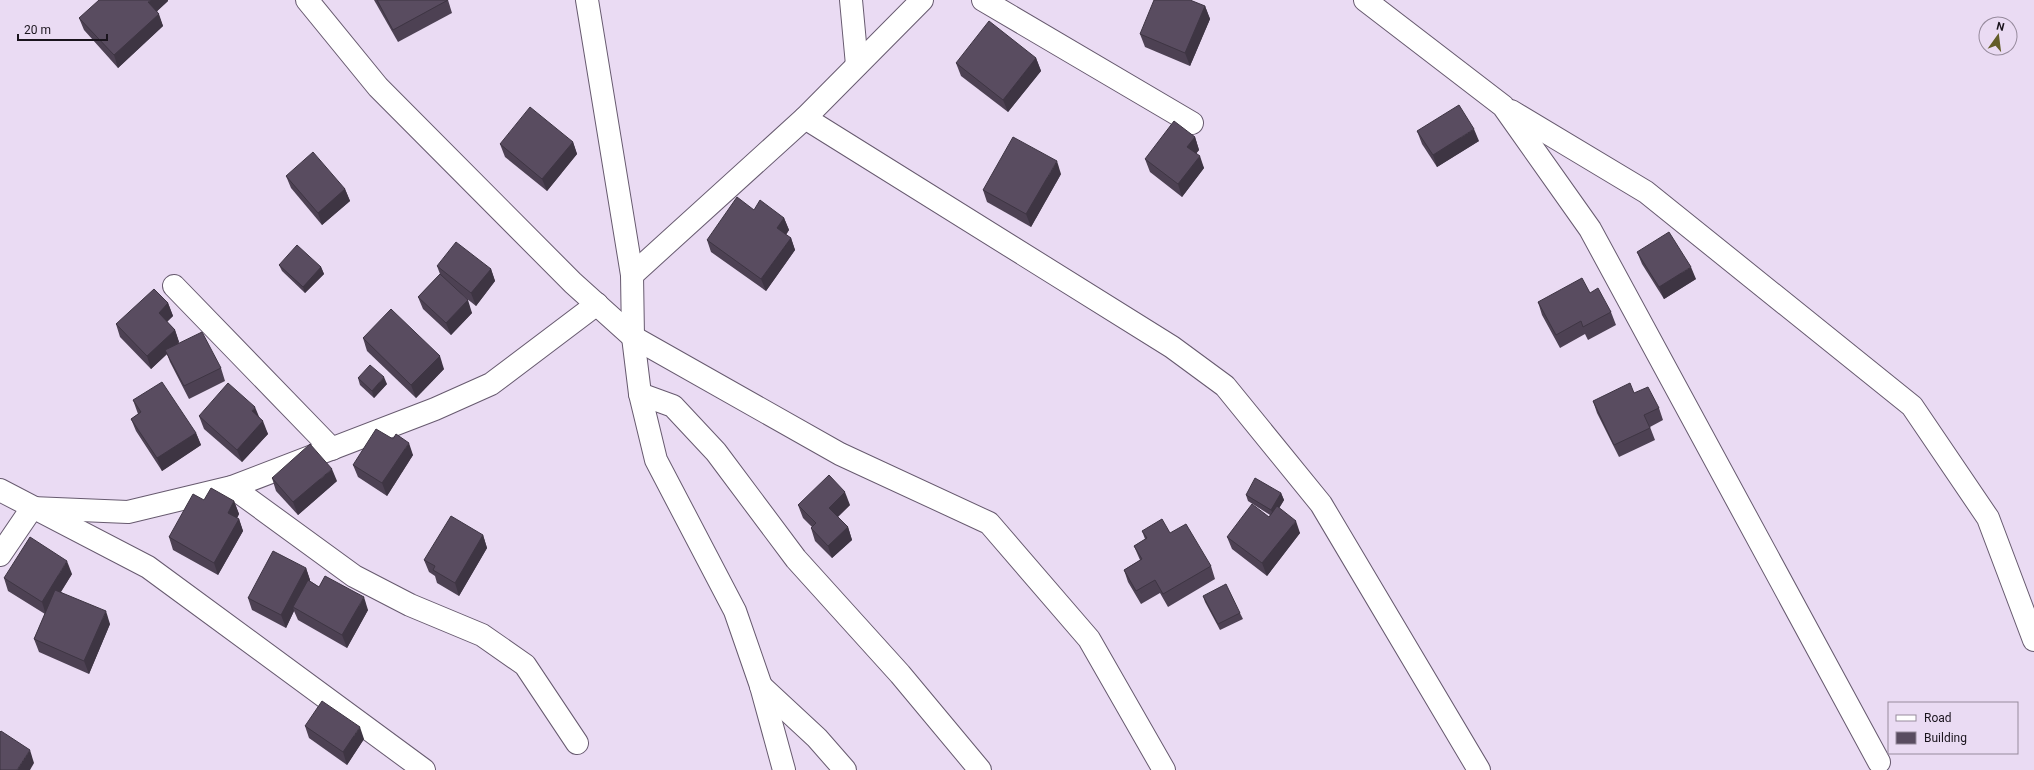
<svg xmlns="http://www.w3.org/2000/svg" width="2034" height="770" font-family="Roboto,sans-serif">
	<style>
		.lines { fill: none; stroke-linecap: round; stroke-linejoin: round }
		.minor-casing { stroke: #675a6f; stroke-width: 24 }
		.minor { stroke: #fff; stroke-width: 22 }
		.wall { fill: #4d4153 }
		.shaded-wall { fill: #3e3543 }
		.building { fill: #594c60; stroke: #3e3543 }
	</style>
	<rect width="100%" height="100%" fill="#eadbf3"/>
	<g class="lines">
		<!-- minor casing -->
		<g class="minor-casing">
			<g id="minor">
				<path d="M307 0 378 87 573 283 633 337 840 454 989 523 1089 639 1164 770"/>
				<path d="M587 0 632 275 633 337 640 394 656 460 735 611 761 686 784 770"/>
				<path d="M851 0 857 65"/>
				<path d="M983 0 1192 123"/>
				<path d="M1365 0 1503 106 1590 229 1879 762"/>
				<path d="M1511 111 1646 192 1912 406 1988 518 2034 640"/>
				<path d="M805 118 1172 347 1225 386 1321 504 1479 770"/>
				<path d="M632 275 805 118 922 0"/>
				<path d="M174 286 332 449"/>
				<path d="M640 394 673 406 716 452 796 559 900 674 980 770"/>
				<path d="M232 487 354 576 410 605 482 635 525 665 577 743"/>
				<path d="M0 490 148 567 424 770"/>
				<path d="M32 508 128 512 232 487 435 409 491 384 597 304"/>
				<path d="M0 555 32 508"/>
				<path d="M761 686 817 738 845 770"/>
			</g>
		</g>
		<!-- minor -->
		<use href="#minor" class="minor"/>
	</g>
	<!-- wall -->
	<g class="wall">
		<path d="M374 0H448L452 13 398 42Z"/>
		<path d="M168 1 157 11 163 26 118 68 84 30 79 18Z"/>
		<path d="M1205 6 1210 19 1190 66 1145 47 1140 34Z"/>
		<path d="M1036 58 1041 71 1008 112 961 76 956 63Z"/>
		<path d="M1417 131 1479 141 1437 167 1422 144Z"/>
		<path d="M1195 137 1199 150 1196 153 1204 168 1182 197 1150 172 1145 159Z"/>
		<path d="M573 142 577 154 547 191 505 157 500 144Z"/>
		<path d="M1061 174 1031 227 987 202 983 190Z"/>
		<path d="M286 176 345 189 350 201 322 225 291 188Z"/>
		<path d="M754 210 784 218 789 230 786 235 791 238 795 250 766 291 711 252 707 240Z"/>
		<path d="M1637 252 1696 279 1664 299 1642 264Z"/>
		<path d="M279 265 321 267 324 274 305 293 282 271Z"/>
		<path d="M437 266 491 269 495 281 476 306 461 294 472 313 451 335 423 309 418 297 440 274Z"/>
		<path d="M1590 293 1611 312 1616 325 1588 340 1585 334 1560 348 1542 315 1538 302Z"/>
		<path d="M168 303 173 316 167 322 175 330 179 342 178 344 221 368 225 381 189 399 170 362 167 354 151 369 120 337 116 324Z"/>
		<path d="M363 338 444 369 416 398 367 351Z"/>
		<path d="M358 378 387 384 374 398 360 385Z"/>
		<path d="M1634 393 1659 408 1663 420 1650 427 1655 440 1619 457 1597 413 1593 401Z"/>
		<path d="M133 400 196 433 201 445 162 471 136 431 131 419 138 414Z"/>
		<path d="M199 416 259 417 268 434 242 462 204 429Z"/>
		<path d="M393 439 413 455 387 496 358 477 353 465Z"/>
		<path d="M272 478 337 481 298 515 276 491Z"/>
		<path d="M1281 493 1284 500 1279 508 1300 533 1267 576 1232 549 1227 537 1269 517 1270 515 1248 501 1246 495Z"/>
		<path d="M204 500 234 501 239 514 237 518 239 519 243 531 218 575 173 550 169 537Z"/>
		<path d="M798 505H850L838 517 848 527 852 540 832 558 815 541 811 528 812 527 803 518Z"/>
		<path d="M1142 531 1170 533 1211 566 1215 579 1168 607 1160 593 1141 604 1128 582 1124 570 1140 560 1134 546 1145 539Z"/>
		<path d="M483 535 487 548 459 596 437 583 435 576 429 572 424 560Z"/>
		<path d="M306 568 310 580V581L319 587 368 610 347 648 298 620 294 611 286 628 252 610 248 598Z"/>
		<path d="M72 574 61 592 110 624 89 674 39 652 34 639 45 614 8 591 4 578Z"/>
		<path d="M1203 596 1240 613 1243 619 1220 630 1205 602Z"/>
		<path d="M305 726 364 739 347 765 309 738Z"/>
	</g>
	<!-- shaded-wall -->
	<g class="shaded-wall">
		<path d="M151 0H168V1L153 15 148 2Z"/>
		<path d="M1205 6 1210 19 1190 66 1185 53Z"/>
		<path d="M159 14 163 26 118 68 114 55Z"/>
		<path d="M1036 58 1041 71 1008 112 1003 100Z"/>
		<path d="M1474 129 1479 141 1437 167 1433 155Z"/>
		<path d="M1195 137 1199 150 1192 159 1187 147Z"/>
		<path d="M573 142 577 154 547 191 542 179Z"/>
		<path d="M1200 156 1204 168 1182 197 1178 184Z"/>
		<path d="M1057 161 1061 174 1031 227 1026 214Z"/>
		<path d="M345 189 350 201 322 225 318 213Z"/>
		<path d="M784 218 789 230 781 241 777 228Z"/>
		<path d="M791 238 795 250 766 291 761 279Z"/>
		<path d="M321 267 324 274 305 293 303 287Z"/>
		<path d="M1691 267 1696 279 1664 299 1659 287Z"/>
		<path d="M491 269 495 281 476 306 471 293Z"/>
		<path d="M468 300 472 313 451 335 446 323Z"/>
		<path d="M168 303 173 316 163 325 159 313Z"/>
		<path d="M175 330 179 342 167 354 165 350 167 354 151 369 147 356Z"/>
		<path d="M440 356 444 369 416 398 411 385Z"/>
		<path d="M384 377 387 384 374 398 372 391Z"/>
		<path d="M255 407 260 419 252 411Z"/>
		<path d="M263 421 268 434 242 462 237 450Z"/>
		<path d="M196 433 201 445 162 471 157 458Z"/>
		<path d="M409 443 413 455 387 496 382 483Z"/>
		<path d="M332 469 337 481 298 515 293 502Z"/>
		<path d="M845 492 850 505 834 520 829 508Z"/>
		<path d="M1281 493 1284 500 1274 517 1271 510Z"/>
		<path d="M234 501 239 514 233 526 228 513Z"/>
		<path d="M239 519 243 531 218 575 214 563Z"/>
		<path d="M1296 521 1300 533 1267 576 1262 563Z"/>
		<path d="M848 527 852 540 832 558 828 546Z"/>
		<path d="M483 535 487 548 459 596 455 583Z"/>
		<path d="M67 561 72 574 46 615 42 602Z"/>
		<path d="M306 568 310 580 296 609 293 607 294 611 286 628 281 615Z"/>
		<path d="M364 597 368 610 347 648 342 635Z"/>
		<path d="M106 611 110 624 89 674 84 661Z"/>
		<path d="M360 727 364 739 347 765 343 752Z"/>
		<path d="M30 750 34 763 30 770H17Z"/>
	</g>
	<!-- building -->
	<g class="building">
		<path d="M99 0H151L148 2 159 14 114 55 79 18Z"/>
		<path d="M377 0H448L393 30Z"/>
		<path d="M1154 0H1190L1205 6 1185 53 1140 34Z"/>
		<path d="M989 21 1036 58 1003 100 956 63Z"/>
		<path d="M1459 105 1474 129 1433 155 1417 131Z"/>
		<path d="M530 107 573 142 542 179 500 144Z"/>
		<path d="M1174 121 1195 137 1187 147 1200 156 1178 184 1145 159Z"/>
		<path d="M1013 137 1057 161 1026 214 983 190Z"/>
		<path d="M313 152 345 189 318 213 286 176Z"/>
		<path d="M737 197 754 210 760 200 784 218 777 228 791 238 761 279 707 240Z"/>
		<path d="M1669 232 1691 267 1659 287 1637 252Z"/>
		<path d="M456 242 491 269 471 293 437 266Z"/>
		<path d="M297 245 321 267 303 287 279 265Z"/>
		<path d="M440 274 468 300 446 323 418 297Z"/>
		<path d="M1582 278 1590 293 1598 288 1611 312 1583 327 1581 321 1556 335 1538 302Z"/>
		<path d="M154 289 168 303 159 313 175 330 147 356 116 324Z"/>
		<path d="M391 309 440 356 411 385 363 338Z"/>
		<path d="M202 332 221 368 184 386 165 350Z"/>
		<path d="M370 365 384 377 372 391 358 378Z"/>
		<path d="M162 382 196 433 157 458 131 419 141 412 133 400Z"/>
		<path d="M228 383 255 407 252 411 263 421 237 450 199 416Z"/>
		<path d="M1630 383 1634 393 1648 387 1659 408 1644 415 1650 428 1614 445 1593 401Z"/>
		<path d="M376 429 393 439 396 434 409 443 382 483 353 465Z"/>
		<path d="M310 444 332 469 293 502 272 478Z"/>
		<path d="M829 475 845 492 829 508 848 527 828 546 811 528 816 523 798 505Z"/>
		<path d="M1255 478 1281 493 1271 510 1246 495Z"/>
		<path d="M211 488 234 501 228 513 239 519 214 563 169 537 193 494 204 500Z"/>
		<path d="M1252 504 1269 517 1277 506 1296 521 1262 563 1227 537Z"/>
		<path d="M451 516 483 535 455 583 433 570 435 566 424 560Z"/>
		<path d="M1162 519 1170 533 1186 524 1211 566 1163 594 1155 580 1136 591 1124 570 1142 559 1134 546 1147 538 1142 531Z"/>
		<path d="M30 537 67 561 42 602 4 578Z"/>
		<path d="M273 551 306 568 281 615 248 598Z"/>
		<path d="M325 576 364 597 342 635 293 607 308 580 319 587Z"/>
		<path d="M1226 584 1240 613 1218 624 1203 596Z"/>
		<path d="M55 590 106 611 84 661 34 639Z"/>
		<path d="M322 701 360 727 343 752 305 726Z"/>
		<path d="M1 731 30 750 17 770H0V732Z"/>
	</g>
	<!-- legend -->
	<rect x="1888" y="702" width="130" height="52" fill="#eadbf3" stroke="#978b9d"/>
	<rect x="1896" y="715" width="20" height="6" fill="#ffffff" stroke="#978b9d"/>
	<text x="1924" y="722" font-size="12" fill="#1a141d">Road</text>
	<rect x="1896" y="732" width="20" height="12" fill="#594c60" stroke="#978b9d"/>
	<text x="1924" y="742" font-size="12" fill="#1a141d">Building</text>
	<!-- north arrow -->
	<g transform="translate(1998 36) rotate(14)"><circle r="19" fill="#eadbf3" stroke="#978b9d"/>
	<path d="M0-3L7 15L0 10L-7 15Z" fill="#635d29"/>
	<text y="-6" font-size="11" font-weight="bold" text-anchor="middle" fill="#1a141d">N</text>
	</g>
	<!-- scale -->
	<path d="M18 34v6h89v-6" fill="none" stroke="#1a141d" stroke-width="2"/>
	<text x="24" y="34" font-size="12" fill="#1a141d" stroke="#eadbf3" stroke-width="3" paint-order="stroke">20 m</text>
</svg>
